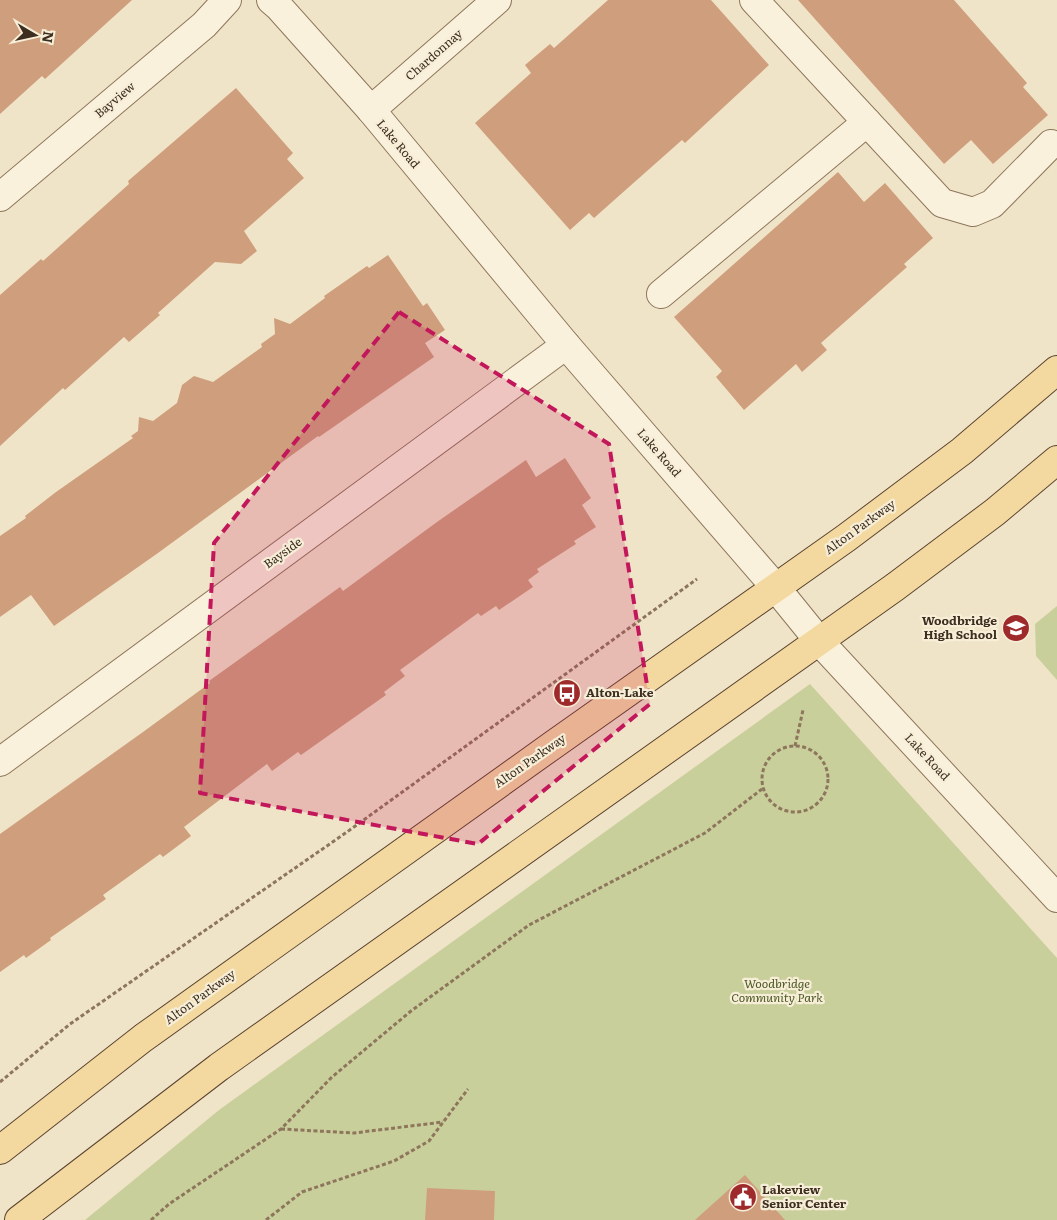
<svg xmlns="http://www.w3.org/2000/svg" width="1057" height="1220" font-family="Literata,serif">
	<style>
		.green { fill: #c9cf9b }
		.building { fill: #cf9f7d }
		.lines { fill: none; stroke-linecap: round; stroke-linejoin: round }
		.minor-casing { stroke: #8d765c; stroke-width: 30 }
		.major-casing { stroke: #5b4430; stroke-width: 30 }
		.path { stroke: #8d765c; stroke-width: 3; stroke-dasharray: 4 2.5; stroke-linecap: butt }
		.minor { stroke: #faf1dc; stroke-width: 28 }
		.major { stroke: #f3d9a0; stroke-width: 28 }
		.marked { fill: #c2185b; fill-opacity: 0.2; stroke: #c2185b; stroke-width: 4; stroke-dasharray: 10 6; stroke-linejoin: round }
		.labels { text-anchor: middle; stroke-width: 4.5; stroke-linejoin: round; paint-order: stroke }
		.street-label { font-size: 12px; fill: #3d2e20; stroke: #f7eed8 }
		.poi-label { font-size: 12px; font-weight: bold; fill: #3d2e20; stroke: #f7eed8; text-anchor: start }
		.park-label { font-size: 12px; font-style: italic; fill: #4d5a26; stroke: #f7eed8 }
	</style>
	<rect width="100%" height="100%" fill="#f0e4c8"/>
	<!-- green -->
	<g class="green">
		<path d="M1057 606V680L1036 656 1035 624Z"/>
		<path d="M810 684 1057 958V1220H85L219 1110Z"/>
	</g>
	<!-- building -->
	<g class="building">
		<path d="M0 0H132L45 79 42 76 0 114Z"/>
		<path d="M608 0H711L769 65 685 143 682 140 594 218 589 213 570 230 475 123 531 73 525 65 550 44 554 48Z"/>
		<path d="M798 0H954L1027 83 1023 87 1048 115 993 164 971 140 944 164Z"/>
		<path d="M236 88 293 153 287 159 304 178 244 231 257 251 241 264 215 262 158 313 160 315 129 342 124 337 65 390 63 388 0 446V295L41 259 43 261 129 184 128 181Z"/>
		<path d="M838 172 864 202 885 183 933 238 904 264 907 267 821 343 827 350 802 372 796 364 744 410 716 377 722 371 674 317Z"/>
		<path d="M388 255 423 306 427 303 445 330 425 343 434 357 319 437 318 436 158 553 54 626 31 595 0 617V536L26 518 25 516 56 492 133 438 131 436 138 431 139 417 153 421 177 403 182 385 194 376 213 382 262 347 261 344 275 334 274 318 290 324 325 298 324 296 367 266 369 268Z"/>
		<path d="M565 458 591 498 582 505 596 527 574 541 576 544 537 569 539 572 528 580 533 587 499 610 496 606 481 616 478 613 400 670 405 676 384 692 386 695 301 755 298 752 272 771 267 764 184 827 191 836 163 857 160 854 103 895 106 899 50 938 51 940 26 958 24 955 0 972V834L143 732 210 683 209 681 340 587 343 591 437 522 526 460 536 477Z"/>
		<path d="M745 1175 785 1220H695Z"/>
		<path d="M427 1188 495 1191 494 1220H425Z"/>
	</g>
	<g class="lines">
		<!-- minor casing -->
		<g class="minor-casing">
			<g id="minor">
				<path d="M271 0 278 6 371 110 566 345 776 588 819 641 1057 898"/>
				<path d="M754 0 942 203 973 212 992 204 1051 144"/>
				<path d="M371 110 497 0"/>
				<path d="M0 197 204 25 227 0"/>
				<path d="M661 294 867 122"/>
				<path d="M0 762 566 345"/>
			</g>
		</g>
		<!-- major casing -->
		<g class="major-casing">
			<g id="major">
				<path d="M0 1150 143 1038 553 745 846 538 962 451 1057 370"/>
				<path d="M19 1220 219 1067 895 587 995 512 1057 460"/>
			</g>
		</g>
		<!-- path -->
		<g class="path">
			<circle cx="795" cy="779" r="33"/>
			<path d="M795 746 803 710"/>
			<path d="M0 1082 70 1024 347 832 697 579"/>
			<path d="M281 1129 354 1133 443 1122"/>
			<path d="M151 1220 169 1204 281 1129 332 1077 411 1011 529 925 705 833 762 789"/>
			<path d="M266 1220 302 1192 394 1161 429 1141 468 1089"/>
		</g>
		<!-- minor -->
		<use href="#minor" class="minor"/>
		<!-- major -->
		<use href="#major" class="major"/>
	</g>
	<!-- marked area -->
	<path class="marked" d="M399 312 609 444 650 704 478 844 200 793 214 543Z"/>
	<!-- icons -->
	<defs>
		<g id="school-disc" transform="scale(1.4375)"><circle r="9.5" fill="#9e2a2b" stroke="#f7eed8"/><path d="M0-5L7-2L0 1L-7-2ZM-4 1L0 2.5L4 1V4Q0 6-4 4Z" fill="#fff"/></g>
		<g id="bus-disc" transform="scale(1.4375)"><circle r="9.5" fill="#9e2a2b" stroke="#f7eed8"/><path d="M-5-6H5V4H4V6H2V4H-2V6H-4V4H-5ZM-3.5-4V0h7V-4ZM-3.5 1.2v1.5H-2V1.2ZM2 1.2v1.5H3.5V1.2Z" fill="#fff"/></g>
		<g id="civic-disc" transform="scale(1.4375)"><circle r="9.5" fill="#9e2a2b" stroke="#f7eed8"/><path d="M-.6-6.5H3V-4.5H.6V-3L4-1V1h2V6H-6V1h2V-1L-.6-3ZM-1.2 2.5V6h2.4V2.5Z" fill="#fff"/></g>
	</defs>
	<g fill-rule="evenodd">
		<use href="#school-disc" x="1016" y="628"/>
		<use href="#bus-disc" x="567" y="693"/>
		<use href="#civic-disc" x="743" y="1197"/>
	</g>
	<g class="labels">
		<!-- street labels -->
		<g class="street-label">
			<text transform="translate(434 55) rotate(-41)" y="4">Chardonnay</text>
			<text transform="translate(115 100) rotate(-40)" y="4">Bayview</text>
			<text transform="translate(398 144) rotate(50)" y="4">Lake Road</text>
			<text transform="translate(659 453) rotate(49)" y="4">Lake Road</text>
			<text transform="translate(860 527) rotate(-36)" y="4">Alton Parkway</text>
			<text transform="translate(283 553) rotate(-36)" y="4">Bayside</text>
			<text transform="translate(927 757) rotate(47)" y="4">Lake Road</text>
			<text transform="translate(530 761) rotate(-35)" y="4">Alton Parkway</text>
			<text transform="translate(200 997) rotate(-36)" y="4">Alton Parkway</text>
		</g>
		<!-- poi labels -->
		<g class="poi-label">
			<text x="997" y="625" text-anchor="end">Woodbridge<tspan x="997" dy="14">High School</tspan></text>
			<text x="586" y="697">Alton-Lake</text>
			<text x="762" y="1194">Lakeview<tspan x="762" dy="14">Senior Center</tspan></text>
		</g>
		<!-- park labels -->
		<g class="park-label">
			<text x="777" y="988">Woodbridge<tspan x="777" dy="14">Community Park</tspan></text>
		</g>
	</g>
	<!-- north arrow -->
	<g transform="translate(35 35) rotate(99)" stroke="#f7eed8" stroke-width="4" paint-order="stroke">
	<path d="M0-4L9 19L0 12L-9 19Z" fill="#3d2e20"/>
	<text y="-8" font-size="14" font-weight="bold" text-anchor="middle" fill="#3d2e20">N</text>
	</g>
</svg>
